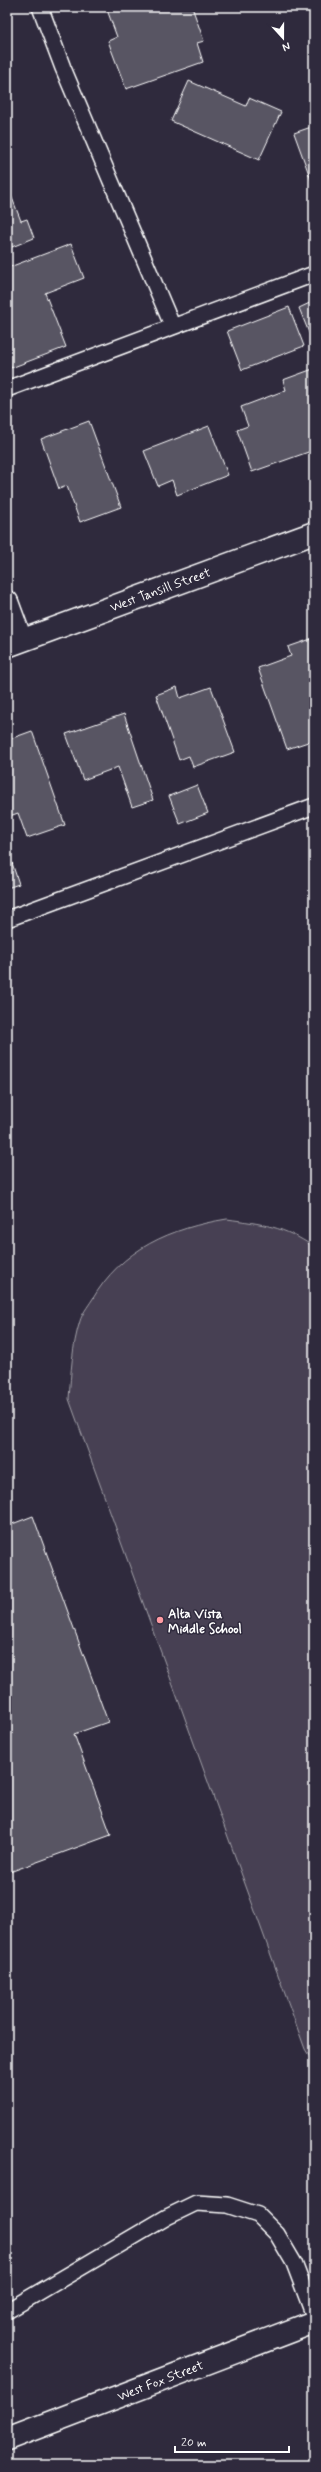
<svg xmlns="http://www.w3.org/2000/svg" width="321" height="2472" font-family="Mynerve,sans-serif">
	<style>
		.green { fill: #464152; stroke: #a2a0a8 }
		.building { fill: #595564; stroke: #fff }
		.lines { fill: none; stroke-linecap: round; stroke-linejoin: round }
		.service-casing { stroke: #fff; stroke-width: 18 }
		.minor-casing { stroke: #fff; stroke-width: 25 }
		.service { stroke: #2f2a3d; stroke-width: 15 }
		.minor { stroke: #2f2a3d; stroke-width: 22 }
		.poi-dot { fill: #ff9aa2; stroke: #2f2a3d; stroke-width: 1.5 }
		.labels { text-anchor: middle; stroke-width: 3; stroke-linejoin: round; paint-order: stroke }
		.street-label { font-size: 13px; fill: #fff; stroke: #2f2a3d }
		.poi-label { font-size: 13px; font-weight: bold; fill: #fff; stroke: #2f2a3d; text-anchor: start }
	</style>
	<rect width="100%" height="100%" fill="#2f2a3d"/>
	<filter id="ink" filterUnits="userSpaceOnUse"><feTurbulence type="fractalNoise" baseFrequency=".025" numOctaves="2"/><feDisplacementMap in="SourceGraphic" scale="8" xChannelSelector="R" yChannelSelector="G"/><feConvolveMatrix kernelMatrix="1 2 1 2 8 2 1 2 1" color-interpolation-filters="sRGB"/></filter>
	<g filter="url(#ink)">
		<!-- green -->
		<path class="green" d="M227 1219C263 1224 283 1226 314 1247V2064L305 2049 69 1399C71 1373 72 1346 80 1321 82 1314 88 1306 92 1300 121 1249 171 1228 227 1219Z"/>
		<!-- building -->
		<g class="building">
			<path d="M106 7H192L204 41 197 43 203 62 126 89 108 41 117 37Z"/>
			<path d="M189 81 246 106 249 98 281 112 259 160 171 121Z"/>
			<path d="M314 126V188L294 133Z"/>
			<path d="M7 185 21 221 27 219 34 238 7 249Z"/>
			<path d="M71 244 84 278 45 293 66 347 11 368 7 358V268Z"/>
			<path d="M314 301V345L299 308Z"/>
			<path d="M289 307 304 346 242 370 227 331Z"/>
			<path d="M313 369 314 450 252 472 237 430 248 426 241 407 286 390 283 380Z"/>
			<path d="M89 421 121 507 80 522 67 486 59 489 41 439Z"/>
			<path d="M209 426 228 475 177 495 172 480 158 486 144 451Z"/>
			<path d="M314 638V740L287 749 258 668 291 656 288 647Z"/>
			<path d="M177 687 180 698 211 687 235 752 193 767 189 756 179 760 156 695Z"/>
			<path d="M124 714 153 800 132 807 118 767 83 780 66 734Z"/>
			<path d="M32 731 65 825 27 838 18 813 7 817V740Z"/>
			<path d="M197 785 208 813 180 824 169 796Z"/>
			<path d="M7 848 19 884 7 888Z"/>
			<path d="M33 1516 108 1722 74 1734 111 1835 7 1873V1526Z"/>
		</g>
		<g class="lines">
			<!-- service casing -->
			<g class="service-casing">
				<g id="service">
					<path d="M40 7 63 68 172 325"/>
					<path d="M7 389 314 274"/>
					<path d="M7 919 314 806"/>
					<path d="M7 2311 167 2217 196 2203 227 2205 258 2215 277 2234 294 2263 314 2316"/>
				</g>
			</g>
			<!-- minor casing -->
			<g class="minor-casing">
				<g id="minor">
					<path d="M7 602 21 640"/>
					<path d="M7 646 314 533"/>
					<path d="M7 2439 314 2322"/>
				</g>
			</g>
			<!-- service -->
			<use href="#service" class="service"/>
			<!-- minor -->
			<use href="#minor" class="minor"/>
		</g>
	</g>
	<!-- markers -->
	<circle class="poi-dot" cx="160" cy="1620" r="4"/>
	<g class="labels">
		<!-- street labels -->
		<g class="street-label">
			<text transform="translate(160 589) rotate(-20)" y="5">West Tansill Street</text>
			<text transform="translate(160 2380) rotate(-21)" y="5">West Fox Street</text>
		</g>
		<!-- poi labels -->
		<g class="poi-label">
			<text x="168" y="1618">Alta Vista<tspan x="168" dy="15">Middle School</tspan></text>
		</g>
	</g>
	<!-- margin -->
	<rect width="321" height="2472" fill="none" stroke="#2f2a3d" stroke-width="24"/>
	<rect x="12" y="12" width="297" height="2448" fill="none" stroke="#fff" stroke-width="1.5" filter="url(#ink)"/>
	<!-- north arrow -->
	<g transform="translate(283 38) rotate(159)" stroke="#2f2a3d" stroke-width="3" paint-order="stroke">
	<path d="M0-3L7 15L0 10L-7 15Z" fill="#ffffff"/>
	<text y="-6" font-size="11" font-weight="bold" text-anchor="middle" fill="#ffffff">N</text>
	</g>
	<!-- scale -->
	<path d="M175 2446v6h114v-6" fill="none" stroke="#ffffff" stroke-width="2"/>
	<text x="181" y="2446" font-size="12" fill="#ffffff" stroke="#2f2a3d" stroke-width="3" paint-order="stroke">20 m</text>
</svg>
